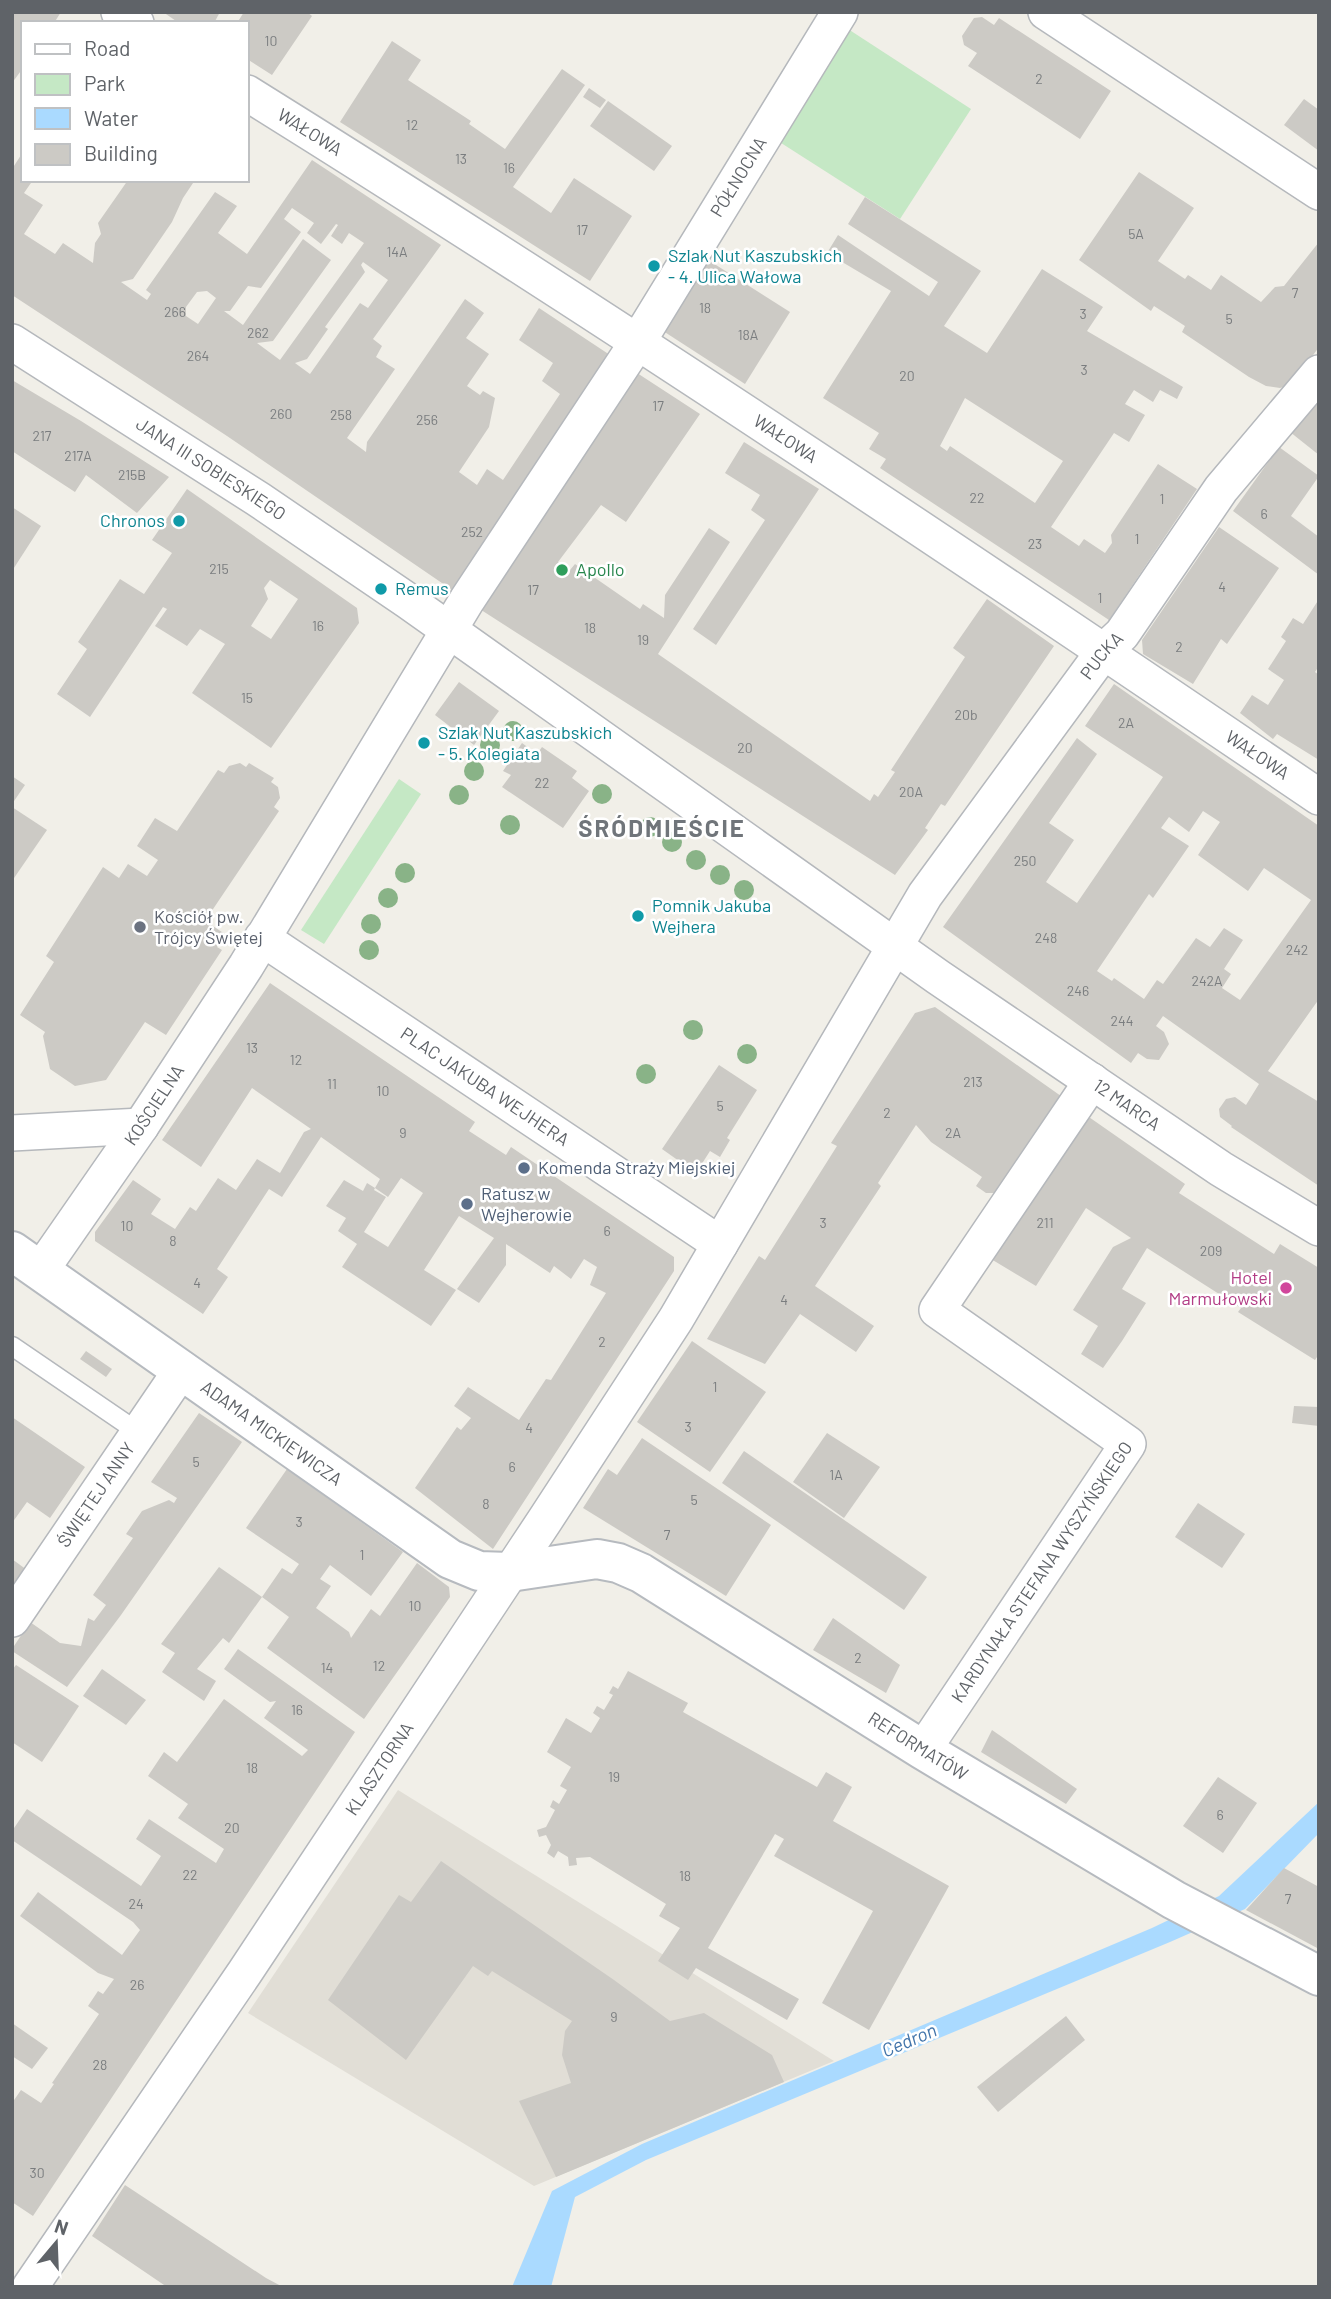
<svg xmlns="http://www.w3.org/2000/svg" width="1331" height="2299" font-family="Barlow,sans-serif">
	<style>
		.education { fill: #e1ded6 }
		.green { fill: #c5e8c5 }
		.water { fill: #aadaff }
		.building { fill: #cccac5; fill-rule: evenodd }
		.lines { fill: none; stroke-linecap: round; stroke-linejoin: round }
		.lane-casing { stroke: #b5b8bc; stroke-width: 21 }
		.street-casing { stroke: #b5b8bc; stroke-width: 38 }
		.secondary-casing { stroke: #b6babf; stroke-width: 42 }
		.lane { stroke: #fff; stroke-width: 18 }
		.street { stroke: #fff; stroke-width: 35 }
		.secondary { stroke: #fff; stroke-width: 38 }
		.tree { fill: #89b387 }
		.culture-dot { fill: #0f9aa8; stroke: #fff; stroke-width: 2.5 }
		.leisure-dot { fill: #2e9e5b; stroke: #fff; stroke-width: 2.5 }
		.worship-dot { fill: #6b7280; stroke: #fff; stroke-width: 2.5 }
		.service-dot { fill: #5c6f8a; stroke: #fff; stroke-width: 2.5 }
		.hotel-dot { fill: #d1479c; stroke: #fff; stroke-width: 2.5 }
		.labels { text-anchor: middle; stroke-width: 5; stroke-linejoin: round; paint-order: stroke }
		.number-label { font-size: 14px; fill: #7a7d7f }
		.street-label { font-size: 18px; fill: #5f6368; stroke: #fff }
		.culture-label { font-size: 18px; fill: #0d838f; stroke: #fff; text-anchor: start }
		.leisure-label { font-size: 18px; fill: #27864d; stroke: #fff; text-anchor: start }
		.worship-label { font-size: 18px; fill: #5b616d; stroke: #fff; text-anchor: start }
		.service-label { font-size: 18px; fill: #4e5e75; stroke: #fff; text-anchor: start }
		.hotel-label { font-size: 18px; fill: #b23c85; stroke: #fff; text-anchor: end }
		.water-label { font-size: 19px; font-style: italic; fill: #4174aa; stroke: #fff }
		.district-label { font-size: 24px; font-weight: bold; letter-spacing: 2px; fill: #70757a; stroke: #fff }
	</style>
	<rect width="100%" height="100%" fill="#f1efe8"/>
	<!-- education -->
	<path class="education" d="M398 1790 834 2061 534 2186 248 2013Z"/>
	<!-- green -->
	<g class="green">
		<path d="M848 29 971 109 900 219 778 141Z"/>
		<path d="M399 779 421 794 324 944 301 930Z"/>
	</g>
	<!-- water -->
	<path class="water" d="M1319 1802V1833L1245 1909 1170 1942 646 2160 575 2197 551 2287H512L552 2191 642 2144 1152 1928 1219 1896Z"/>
	<!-- building -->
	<g class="building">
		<path d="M15 12H61L54 23H23V68L12 83V17Z"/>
		<path d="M163 12H220L214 23H179Z"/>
		<path d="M244 12H307L312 16 272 75 247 59V23H237Z"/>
		<path d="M982 17 994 25 999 18 1111 91 1080 139 968 66 977 53 964 45 962 36 974 18Z"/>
		<path d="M392 41 421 60 408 80 471 121 469 124 505 149 562 69 585 85 513 187 551 213 574 178 632 216 590 281 340 122Z"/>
		<path d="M589 88 606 100 600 108 583 97Z"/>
		<path d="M1304 99 1319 110V151L1284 125Z"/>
		<path d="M608 101 672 146 654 171 590 126Z"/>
		<path d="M23 152V180H33L24 193 43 205 24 234 55 254 63 243 93 263 95 243 101 234 98 223 128 180H195L183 198 172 222 133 279 121 282 147 300 151 294 146 290 215 192 237 206 218 233 247 254 312 160 441 245 373 339 382 346 376 357 395 369 347 438 366 452 367 442 465 299 484 313 466 338 489 354 467 386 480 395 483 391 495 398 489 427 459 472 477 485 487 469 503 480 560 394 542 381 553 363 519 340 539 308 616 359 458 594 227 436 12 295V169ZM292 208 314 223 307 233 321 244 336 224 338 225 331 236 342 244 349 233 364 243 280 360 257 343 273 341 331 260 303 239 243 325 224 311H230L248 286 261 288 301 232 284 219ZM363 262 388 280 368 308 360 303 310 374 295 363 307 359 328 329 325 327 365 272 361 265ZM207 291 216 298 198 324 186 316V307L197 292Z"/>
		<path d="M1139 172 1194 208 1158 261 1185 279 1188 275 1211 290 1221 275 1261 302 1275 287 1284 286 1319 242V347L1292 384 1280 388 1266 386 1249 377 1182 332 1185 326 1154 306 1151 311 1079 260Z"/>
		<path d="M865 197 981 271 944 326 987 353 1042 269 1103 307 1087 331 1183 387 1177 399 1160 390 1153 402 1134 390 1125 404 1145 415 1129 442 1114 433 1051 527 1079 546 1084 539 1105 553 1112 543 1111 535 1158 464 1197 489 1109 620 880 468 886 459 869 449 879 433 823 398 891 291 827 253 838 235 929 296 938 282 848 224ZM965 398 1063 461 1035 503 950 446 947 451 940 446Z"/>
		<path d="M705 258 790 312 745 384 660 329Z"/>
		<path d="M634 371 700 414 626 522 601 505 558 562 570 570 575 564 640 609 643 604 664 618 665 595 709 528 730 542 658 654 870 801 874 794 878 797 895 772 891 770 965 657 953 648 987 599 1054 646 945 806 941 804 925 828 928 830 895 875 475 606Z"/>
		<path d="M12 380 81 421 169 477 137 513 86 475 75 492 12 451Z"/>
		<path d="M1319 398V455L1290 432Z"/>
		<path d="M744 442 819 489 716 645 693 629 765 520 751 510 760 495 725 473Z"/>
		<path d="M1279 447 1319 476 1291 516 1319 537V575L1233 511Z"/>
		<path d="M187 489 357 608 359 623 271 748 192 693 225 644 200 629 187 646 155 626 167 609 163 607 90 717 57 694 87 649 78 642 120 579 144 594 172 553 152 540ZM270 580 298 599 271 639 251 626 268 599 264 588Z"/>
		<path d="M12 507 41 526 12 571Z"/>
		<path d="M1219 527 1279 568 1227 644 1221 639 1193 684 1143 654 1142 640Z"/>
		<path d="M1319 599V666L1315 672 1319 675V760L1277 734 1273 739 1240 713 1252 695 1268 705 1284 680 1268 669 1286 641 1281 637 1293 618 1303 624Z"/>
		<path d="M459 682 499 711 474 745 435 715Z"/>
		<path d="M1114 684 1319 826V999L1268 1071 1319 1102V1186L1231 1127 1232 1126 1220 1117 1219 1109 1226 1099 1235 1097 1246 1105 1259 1084 1163 1016 1156 1026 1164 1032 1169 1044 1159 1060 1147 1059 1138 1053 1131 1063 943 927 1077 738 1097 754 1049 823 1074 840 1046 882 1077 903 1163 777 1085 726ZM1203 811 1220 822 1198 855 1248 891 1264 868 1311 900 1240 1000 1222 988 1231 974 1224 969 1243 940 1224 928 1210 947 1196 938 1163 984 1157 980 1144 999 1114 978 1112 981 1097 971 1149 894 1153 898 1189 846 1161 828 1169 817 1189 832Z"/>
		<path d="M522 743 537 754 542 747 577 771 572 778 589 791 563 828 502 787 511 775 503 771Z"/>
		<path d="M240 763 246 767 249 763 274 778 271 782 278 787 280 798 274 807 279 811 205 921 225 934 217 947 222 950 166 1035 145 1022 106 1080 75 1086 50 1069 43 1036 45 1032 20 1015 54 962 46 956 103 867 119 878 128 864 147 876 158 860 137 846 155 818 177 831 218 770 224 773 229 766Z"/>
		<path d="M12 776 25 785 12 804Z"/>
		<path d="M12 807 47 830 12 881Z"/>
		<path d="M270 983 475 1122 469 1131 506 1155 511 1147 674 1257V1271L493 1549 415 1488 457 1427 461 1430 471 1418 454 1406 468 1387 519 1420 546 1379 551 1380 606 1293 590 1285 597 1267 584 1259 571 1279 554 1266 550 1273 506 1244V1265L479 1303 457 1289 494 1238 459 1216 424 1270 456 1290 431 1326 342 1267 357 1244 338 1231 346 1218 326 1206 344 1180 363 1191 367 1183 375 1188 374 1190 386 1197 364 1232 388 1247 423 1193 401 1178 388 1197 375 1188 380 1179 321 1137 282 1197 269 1189 217 1269 228 1277 203 1314 95 1241V1232L133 1180 161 1199 151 1214 175 1229 190 1207 196 1211 218 1178 236 1190 257 1159 280 1173 304 1132 311 1129 252 1088 201 1167 162 1140Z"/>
		<path d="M935 1007 1068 1101 1002 1193H986L976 1186 982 1177 931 1142 916 1125 878 1183 881 1186 815 1286 874 1326 856 1352 800 1314 765 1364 707 1339 759 1256 765 1260 837 1146 831 1143 915 1013Z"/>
		<path d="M719 1065 757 1090 727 1138 730 1140 720 1157 710 1151 696 1173 662 1149Z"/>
		<path d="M1086 1115 1185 1184 1179 1193 1274 1254 1280 1244 1319 1268V1354L1315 1360 1238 1312 1241 1308 1147 1248 1122 1289 1146 1303 1122 1341 1103 1368 1081 1354 1098 1326 1073 1310 1113 1247 1131 1238 1086 1208 1036 1286 991 1259Z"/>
		<path d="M692 1341 766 1392 710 1472 637 1422Z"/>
		<path d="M86 1351 112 1369 106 1377 80 1359Z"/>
		<path d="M1294 1406 1319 1407V1426L1292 1423Z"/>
		<path d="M199 1413 242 1442 121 1615 67 1687 12 1651V1649L30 1622 60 1643 81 1646 88 1618 94 1621 106 1605 93 1595 133 1538 126 1534 142 1511 169 1500 174 1503 177 1498 151 1482Z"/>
		<path d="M12 1417 85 1467 50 1518 27 1502 12 1523Z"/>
		<path d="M827 1433 880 1467 844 1518 793 1482Z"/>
		<path d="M642 1438 771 1525 726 1596 583 1508 608 1469 617 1475Z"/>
		<path d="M744 1451 927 1577 904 1610 722 1483Z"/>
		<path d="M287 1469 403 1552 371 1596 330 1565 320 1579 331 1586 316 1608 349 1632 351 1638 371 1609 380 1616 417 1563 449 1587 450 1597 364 1719 267 1648 289 1617 262 1597 282 1568 292 1574 299 1564 246 1528Z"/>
		<path d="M1198 1503 1245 1534 1222 1568 1175 1537Z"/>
		<path d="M12 1559 31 1573 12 1599Z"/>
		<path d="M219 1567 262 1597 229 1643 223 1638 197 1669 216 1681 204 1701 162 1672 175 1653 161 1644Z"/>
		<path d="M833 1618 900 1665 886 1693 813 1650Z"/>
		<path d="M238 1649 355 1732 33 2216 12 2202V2103L21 2090 41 2103 54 2084 52 2083 99 2014 88 2006 98 1991 103 1994 114 1979 98 1973 20 1916 38 1892 122 1955 140 1930 133 1922 12 1840V1831L27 1809 141 1886 161 1856 136 1839 149 1819 216 1863 224 1849 178 1818 188 1804 148 1776 164 1752 177 1762 224 1699 302 1756 308 1750 264 1718 276 1701 270 1702 224 1669Z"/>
		<path d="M16 1665 79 1706 42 1762 12 1742V1670Z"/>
		<path d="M102 1669 146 1700 126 1725 83 1696Z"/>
		<path d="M628 1671 688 1703 683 1712 817 1787 826 1772 852 1787 833 1821 949 1886 869 2030 822 2003 873 1911 774 1856 784 1839 775 1834 708 1948 799 1999 787 2020 696 1968 688 1980 658 1961 680 1928 659 1916 666 1904 590 1857 576 1858 577 1865 569 1866 568 1857 558 1851 554 1858 547 1853 551 1845 546 1835 539 1837 537 1830 546 1827 555 1810 550 1807 553 1800 559 1804 567 1790 560 1786 571 1767 547 1752 566 1718 591 1733 600 1718 593 1713 597 1706 604 1710 613 1695 609 1693 613 1686 618 1689Z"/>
		<path d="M992 1730 1077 1789 1066 1804 981 1752Z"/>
		<path d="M1218 1777 1257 1803 1223 1853 1183 1826Z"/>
		<path d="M441 1861 614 1980 670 2021 704 2013 772 2055 784 2082 556 2177 519 2101 571 2083 562 2055 565 2031 572 2021 492 1971 488 1976 473 1966 406 2060 328 2000 399 1895 411 1902Z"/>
		<path d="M1284 1868 1319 1887V1949L1246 1910Z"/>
		<path d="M1066 2016 1085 2040 998 2112 977 2087Z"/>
		<path d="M12 2023 48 2048 32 2069 12 2056Z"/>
		<path d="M125 2185 266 2278 283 2287H167L92 2236Z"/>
	</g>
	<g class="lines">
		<!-- lane casing -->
		<g class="lane-casing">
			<path id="lane" d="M12 1346 138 1432"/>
		</g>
		<!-- street casing -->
		<g class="street-casing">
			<g id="street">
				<path d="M119 12 136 23"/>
				<path d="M1046 12 1319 192"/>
				<path id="s1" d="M247 93C610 319 965 557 1319 797"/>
				<path id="s2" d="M12 342 258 499 408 601 938 977 1221 1169 1319 1228"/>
				<path id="s3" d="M262 938 720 1244"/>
				<path d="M12 1133 141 1126"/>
				<path id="s4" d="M41 1270 141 1126 246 966 467 600 637 343 840 12"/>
				<path id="s5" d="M12 1619 182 1369"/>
				<path id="s6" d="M923 1750 1128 1444 937 1310 1092 1081"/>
				<path id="s7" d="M30 2287 245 1972 545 1520 676 1319 925 895 1104 651 1122 634 1221 489 1319 373"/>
			</g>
		</g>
		<!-- secondary casing -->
		<g class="secondary-casing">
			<g id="secondary">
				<path id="s8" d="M12 1251 450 1559 479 1571 510 1572 597 1559 618 1563 641 1573 923 1750 1174 1900 1319 1976"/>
			</g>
		</g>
		<!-- lane -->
		<use href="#lane" class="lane"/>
		<!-- street -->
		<use href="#street" class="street"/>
		<!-- secondary -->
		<use href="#secondary" class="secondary"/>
	</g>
	<!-- trees -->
	<g class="tree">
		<circle cx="513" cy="731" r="10"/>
		<circle cx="490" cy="745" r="10"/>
		<circle cx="474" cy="771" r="10"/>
		<circle cx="602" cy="794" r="10"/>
		<circle cx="459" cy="795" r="10"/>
		<circle cx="510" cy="825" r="10"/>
		<circle cx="650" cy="827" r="10"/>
		<circle cx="672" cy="842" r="10"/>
		<circle cx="696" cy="860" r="10"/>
		<circle cx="405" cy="873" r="10"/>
		<circle cx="720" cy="875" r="10"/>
		<circle cx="744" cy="890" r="10"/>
		<circle cx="388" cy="898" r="10"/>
		<circle cx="371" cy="924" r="10"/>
		<circle cx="369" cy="950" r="10"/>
		<circle cx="693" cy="1030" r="10"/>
		<circle cx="747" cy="1054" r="10"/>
		<circle cx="646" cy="1074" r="10"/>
	</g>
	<!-- markers -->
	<g class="culture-dot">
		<circle cx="654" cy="266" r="7"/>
		<circle cx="179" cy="521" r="7"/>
		<circle cx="381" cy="589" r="7"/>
		<circle cx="424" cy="743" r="7"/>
		<circle cx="638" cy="916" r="7"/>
	</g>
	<circle class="leisure-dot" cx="562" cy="570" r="7"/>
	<circle class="worship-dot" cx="140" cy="927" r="7"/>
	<g class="service-dot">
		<circle cx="524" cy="1168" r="7"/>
		<circle cx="467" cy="1204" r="7"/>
	</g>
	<circle class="hotel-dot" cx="1286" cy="1288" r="7"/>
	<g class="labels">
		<!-- number labels -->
		<g class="number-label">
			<text x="271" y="46">10</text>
			<text x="1039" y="84">2</text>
			<text x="412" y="130">12</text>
			<text x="461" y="164">13</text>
			<text x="509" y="173">16</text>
			<text x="582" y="235">17</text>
			<text x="1136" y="239">5A</text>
			<text x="397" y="257">14A</text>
			<text x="1295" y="298">7</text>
			<text x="705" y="313">18</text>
			<text x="175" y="317">266</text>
			<text x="1083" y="319">3</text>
			<text x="1229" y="324">5</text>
			<text x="258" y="338">262</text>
			<text x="748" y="340">18A</text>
			<text x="198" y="361">264</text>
			<text x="1084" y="375">3</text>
			<text x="907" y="381">20</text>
			<text x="658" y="411">17</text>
			<text x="281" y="419">260</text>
			<text x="341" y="420">258</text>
			<text x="427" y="425">256</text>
			<text x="42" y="441">217</text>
			<text x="78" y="461">217A</text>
			<text x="132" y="480">215B</text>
			<text x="977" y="503">22</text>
			<text x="1162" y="504">1</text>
			<text x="1264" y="519">6</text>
			<text x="472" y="537">252</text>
			<text x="1137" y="544">1</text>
			<text x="1035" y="549">23</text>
			<text x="219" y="574">215</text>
			<text x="1222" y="592">4</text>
			<text x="533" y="595">17</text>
			<text x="1100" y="603">1</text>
			<text x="318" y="631">16</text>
			<text x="590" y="633">18</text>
			<text x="643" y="645">19</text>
			<text x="1179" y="652">2</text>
			<text x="247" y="703">15</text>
			<text x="966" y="720">20b</text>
			<text x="1126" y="728">2A</text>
			<text x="745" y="753">20</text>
			<text x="542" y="788">22</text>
			<text x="911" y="797">20A</text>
			<text x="1025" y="866">250</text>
			<text x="1046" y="943">248</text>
			<text x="1297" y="955">242</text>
			<text x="1207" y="986">242A</text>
			<text x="1078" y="996">246</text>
			<text x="1122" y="1026">244</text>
			<text x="252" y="1053">13</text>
			<text x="296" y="1065">12</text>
			<text x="973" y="1087">213</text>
			<text x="332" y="1089">11</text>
			<text x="383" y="1096">10</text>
			<text x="720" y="1111">5</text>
			<text x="887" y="1118">2</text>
			<text x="403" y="1138">9</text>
			<text x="953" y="1138">2A</text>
			<text x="823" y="1228">3</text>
			<text x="1045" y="1228">211</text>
			<text x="127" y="1231">10</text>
			<text x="607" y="1236">6</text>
			<text x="173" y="1246">8</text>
			<text x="1211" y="1256">209</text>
			<text x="197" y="1288">4</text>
			<text x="784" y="1305">4</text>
			<text x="602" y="1347">2</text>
			<text x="715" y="1392">1</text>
			<text x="688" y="1432">3</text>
			<text x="529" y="1433">4</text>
			<text x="196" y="1467">5</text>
			<text x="512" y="1472">6</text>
			<text x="836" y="1480">1A</text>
			<text x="694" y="1505">5</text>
			<text x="486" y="1509">8</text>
			<text x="299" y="1527">3</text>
			<text x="667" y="1540">7</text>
			<text x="362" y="1560">1</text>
			<text x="415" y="1611">10</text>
			<text x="858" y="1663">2</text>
			<text x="379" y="1671">12</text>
			<text x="327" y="1673">14</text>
			<text x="297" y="1715">16</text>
			<text x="252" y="1773">18</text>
			<text x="614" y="1782">19</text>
			<text x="1220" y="1820">6</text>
			<text x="232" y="1833">20</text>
			<text x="190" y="1880">22</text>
			<text x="685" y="1881">18</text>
			<text x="1288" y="1904">7</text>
			<text x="136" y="1909">24</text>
			<text x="137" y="1990">26</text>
			<text x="614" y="2022">9</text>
			<text x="100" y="2070">28</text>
			<text x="37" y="2178">30</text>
		</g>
		<!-- street labels -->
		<g class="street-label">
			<text dy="6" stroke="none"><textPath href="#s1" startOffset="74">WAŁOWA</textPath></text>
			<text dy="6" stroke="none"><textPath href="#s4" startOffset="1297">PÓŁNOCNA</textPath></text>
			<text dy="6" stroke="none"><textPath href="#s1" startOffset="640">WAŁOWA</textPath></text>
			<text dy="6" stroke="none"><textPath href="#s2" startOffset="236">JANA III SOBIESKIEGO</textPath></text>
			<text dy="6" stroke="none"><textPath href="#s7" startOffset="1953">PUCKA</textPath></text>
			<text dy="6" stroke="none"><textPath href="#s1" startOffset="1208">WAŁOWA</textPath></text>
			<text dy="6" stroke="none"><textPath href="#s3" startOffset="268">PLAC JAKUBA WEJHERA</textPath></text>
			<text dy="6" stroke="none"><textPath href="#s2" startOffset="1351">12 MARCA</textPath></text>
			<text dy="6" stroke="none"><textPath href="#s4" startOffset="200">KOŚCIELNA</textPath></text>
			<text dy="6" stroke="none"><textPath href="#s8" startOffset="317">ADAMA MICKIEWICZA</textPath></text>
			<text dy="6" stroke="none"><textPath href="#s5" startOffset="150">ŚWIĘTEJ ANNY</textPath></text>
			<text dy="6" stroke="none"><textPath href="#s6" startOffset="214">KARDYNAŁA STEFANA WYSZYŃSKIEGO</textPath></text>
			<text dy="6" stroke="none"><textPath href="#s8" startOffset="1059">REFORMATÓW</textPath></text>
			<text dy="6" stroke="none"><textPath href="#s7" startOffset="625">KLASZTORNA</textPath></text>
		</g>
		<!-- culture labels -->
		<g class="culture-label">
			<text x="668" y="262">Szlak Nut Kaszubskich<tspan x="668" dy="21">- 4. Ulica Wałowa</tspan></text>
			<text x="165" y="527" text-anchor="end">Chronos</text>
			<text x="395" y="595">Remus</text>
			<text x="438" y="739">Szlak Nut Kaszubskich<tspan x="438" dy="21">- 5. Kolegiata</tspan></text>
			<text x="652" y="912">Pomnik Jakuba<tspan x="652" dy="21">Wejhera</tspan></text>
		</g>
		<!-- leisure labels -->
		<g class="leisure-label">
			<text x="576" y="576">Apollo</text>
		</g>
		<!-- worship labels -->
		<g class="worship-label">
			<text x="154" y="923">Kościół pw.<tspan x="154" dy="21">Trójcy Świętej</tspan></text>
		</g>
		<!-- service labels -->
		<g class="service-label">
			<text x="538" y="1174">Komenda Straży Miejskiej</text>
			<text x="481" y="1200">Ratusz w<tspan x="481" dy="21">Wejherowie</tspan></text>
		</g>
		<!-- hotel labels -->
		<g class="hotel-label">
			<text x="1272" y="1284">Hotel<tspan x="1272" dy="21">Marmułowski</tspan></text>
		</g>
		<!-- water labels -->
		<g class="water-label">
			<text transform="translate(909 2040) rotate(-23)" y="7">Cedron</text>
		</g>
		<!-- district labels -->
		<g class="district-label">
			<text x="662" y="837">ŚRÓDMIEŚCIE</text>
		</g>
	</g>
	<!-- border -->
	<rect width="1331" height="2299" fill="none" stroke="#5f6368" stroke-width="28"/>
	<!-- legend -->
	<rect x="21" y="21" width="228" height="161" fill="#ffffff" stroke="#bfc1c3" stroke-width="2"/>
	<rect x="35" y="44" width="35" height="10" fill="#ffffff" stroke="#bfc1c3" stroke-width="2"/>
	<text x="84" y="56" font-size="21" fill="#5f6368">Road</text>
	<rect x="35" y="74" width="35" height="21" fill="#c5e8c5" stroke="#bfc1c3" stroke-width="2"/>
	<text x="84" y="91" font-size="21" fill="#5f6368">Park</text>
	<rect x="35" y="108" width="35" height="21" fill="#aadaff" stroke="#bfc1c3" stroke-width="2"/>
	<text x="84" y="126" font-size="21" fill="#5f6368">Water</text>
	<rect x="35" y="144" width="35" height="21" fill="#cccac5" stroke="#bfc1c3" stroke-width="2"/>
	<text x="84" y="161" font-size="21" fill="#5f6368">Building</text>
	<!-- north arrow -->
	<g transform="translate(56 2243) rotate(19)" stroke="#ffffff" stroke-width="5" paint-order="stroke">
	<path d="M0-5L12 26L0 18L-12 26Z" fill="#5f6368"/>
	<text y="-10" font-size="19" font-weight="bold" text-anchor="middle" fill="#5f6368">N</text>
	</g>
</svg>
